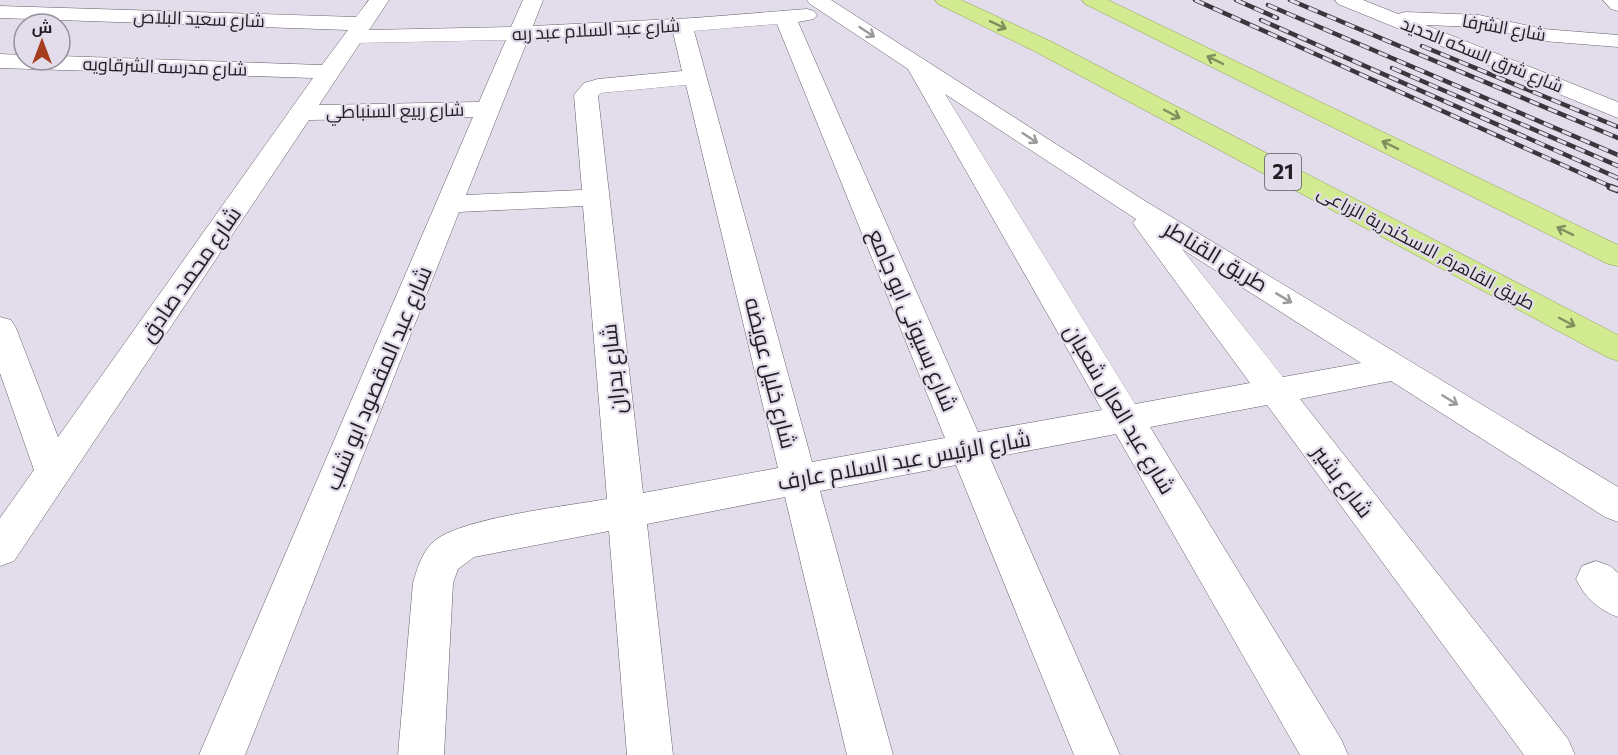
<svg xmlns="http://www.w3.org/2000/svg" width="1618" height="755" font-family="Commissioner,Cairo,sans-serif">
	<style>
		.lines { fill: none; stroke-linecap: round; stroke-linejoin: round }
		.minor-casing { stroke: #66606c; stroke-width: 1 }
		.trunk-casing { stroke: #8ca058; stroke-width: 1 }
		.minor { fill: #fff; fill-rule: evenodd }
		.trunk { fill: #d2eb90; fill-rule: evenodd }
		.rail-far1-casing { stroke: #39373d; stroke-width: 4.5 }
		.rail-casing { stroke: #39373d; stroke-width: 7 }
		.rail-far1 { stroke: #e3dcea; stroke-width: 3; stroke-dasharray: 10; stroke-linecap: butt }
		.rail { stroke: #e3dcea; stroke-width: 4.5; stroke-dasharray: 13; stroke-linecap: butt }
		.oneway { stroke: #828f5f }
		.oneway2 { stroke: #9b9a9c }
		.labels { text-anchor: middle; stroke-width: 4.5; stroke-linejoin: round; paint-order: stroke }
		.far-street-label { font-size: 18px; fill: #201e23; stroke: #e3dcea }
		.shield { fill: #e3dcea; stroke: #5a575f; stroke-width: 1.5 }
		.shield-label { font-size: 21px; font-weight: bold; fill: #201e23 }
		.street-label { font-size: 22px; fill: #201e23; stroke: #e3dcea }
	</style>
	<rect width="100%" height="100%" fill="#e3dcea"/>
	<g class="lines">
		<!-- minor casing -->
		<g class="minor-casing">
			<g id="minor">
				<path d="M369 0H389L369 30 511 27 523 0H543L533 26 694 18 807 9 814 11 817 15 814 19 798 22 978 432 1102 410 908 69 810 4 807 0H831L1145 201 1618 487V522L1605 517 1391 381 1300 399 1568 739 1575 755H1524L1267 405 1150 427 1341 739 1348 755H1300L1116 434 990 458 1120 755H1074L956 465 820 491 893 755H847L785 497 647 524 673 755H627L609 531 474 557 458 569 453 583 444 755H398L413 583C417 569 422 552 433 542 459 518 568 506 607 499L583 206 459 212 245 755H199L473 117 309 120 14 561 0 566V518L34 470 0 373V317L11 320 16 328 58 437 313 78 0 68V54L24 55V60H60V56L322 65 348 30 0 18V6L356 17ZM777 24 945 438 812 462 694 31ZM673 32 682 71 598 79 584 83 574 95 582 190 466 195 528 39ZM506 40 479 102 319 105 360 43ZM686 85 778 468 643 493 598 96 601 93ZM945 94 1136 219 1133 223 1137 229 1250 383 1135 404ZM1182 249 1361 363 1283 377Z"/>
				<path d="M1335 0H1363L1398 14 1406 12 1479 15 1543 29 1618 35V47L1543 41 1479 27 1425 25 1618 102V118L1338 4Z"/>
				<path d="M1603 0H1618V11L1611 9Z"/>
				<path d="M1596 561 1610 566 1618 573V617C1599 610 1585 598 1576 579L1582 566Z"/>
			</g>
		</g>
		<!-- trunk casing -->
		<g class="trunk-casing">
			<g id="trunk">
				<path d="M935 0H961L1050 41 1618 335V361L1607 357 1034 51 938 4Z"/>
				<path d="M1082 0H1108L1618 245V266L1608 264 1085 4Z"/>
			</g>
		</g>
		<!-- minor -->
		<use href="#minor" class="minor"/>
		<!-- trunk -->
		<use href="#trunk" class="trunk"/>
		<!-- rail-far1 casing -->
		<g class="rail-far1-casing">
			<g id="rail-far1">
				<path d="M1195 0 1614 188"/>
				<path d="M1236 0 1277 18"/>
				<path d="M1290 0 1618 138"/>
				<path d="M1268 5 1618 155"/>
				<path d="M1261 20 1618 178"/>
				<path d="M1422 46 1618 127"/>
				<path d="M1392 68 1618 166"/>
			</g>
		</g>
		<!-- rail casing -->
		<g class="rail-casing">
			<path id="rail" d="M1610 187 1618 190"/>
		</g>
		<!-- rail-far1 -->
		<use href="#rail-far1" class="rail-far1"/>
		<!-- rail -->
		<use href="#rail" class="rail"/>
	</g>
	<!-- one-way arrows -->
	<defs><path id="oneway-shaft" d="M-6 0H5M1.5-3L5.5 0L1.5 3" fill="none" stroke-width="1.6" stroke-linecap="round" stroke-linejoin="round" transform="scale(1.5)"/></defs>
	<g class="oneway">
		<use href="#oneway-shaft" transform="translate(998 25) rotate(25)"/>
		<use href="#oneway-shaft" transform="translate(1215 60) rotate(-154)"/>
		<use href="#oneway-shaft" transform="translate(1172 114) rotate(28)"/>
		<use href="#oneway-shaft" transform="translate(1390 145) rotate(-154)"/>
		<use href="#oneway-shaft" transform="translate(1565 231) rotate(-154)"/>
		<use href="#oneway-shaft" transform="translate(1567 322) rotate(28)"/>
	</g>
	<g class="oneway2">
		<use href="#oneway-shaft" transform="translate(867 32) rotate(33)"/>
		<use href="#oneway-shaft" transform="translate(1030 138) rotate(33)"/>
		<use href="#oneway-shaft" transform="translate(1284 298) rotate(31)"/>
		<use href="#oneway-shaft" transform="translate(1450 400) rotate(32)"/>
	</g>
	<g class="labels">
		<!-- far-street labels -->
		<g class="far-street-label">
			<text transform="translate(199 19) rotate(2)" y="6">شارع سعيد البلاص</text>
			<text transform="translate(1504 28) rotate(10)" y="6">شارع الشرفا</text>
			<text transform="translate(596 30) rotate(-3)" y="6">شارع عبد السلام عبد ربه</text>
			<text transform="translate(1482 55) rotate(22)" y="6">شارع شرق السكه الحديد</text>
			<text transform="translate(165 67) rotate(2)" y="6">شارع مدرسه الشرقاويه</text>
			<text transform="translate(395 111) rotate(-1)" y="6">شارع ربيع السنباطي</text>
			<text transform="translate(1426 248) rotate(28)" y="6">طريق القاهرة, الاسكندرية الزراعى</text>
		</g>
		<!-- shield labels -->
		<rect class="shield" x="1265" y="154" width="36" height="36" rx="4.5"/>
		<g class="shield-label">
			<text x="1283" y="179">21</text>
		</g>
		<!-- street labels -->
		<g class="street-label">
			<text transform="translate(1216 256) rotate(31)" y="8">طريق القناطر</text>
			<text transform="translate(190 274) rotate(-55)" y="8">شارع محمد صادق</text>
			<text transform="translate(913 320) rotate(67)" y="8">شارع بسيونى ابو جامع</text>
			<text transform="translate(613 369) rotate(-96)" y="8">شارع بدران</text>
			<text transform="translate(771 373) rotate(76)" y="8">شارع خليل عويضه</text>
			<text transform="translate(378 378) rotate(-67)" y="8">شارع عبد المقصود ابو شنب</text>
			<text transform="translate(1120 409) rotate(59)" y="8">شارع عبد العال شعبان</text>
			<text transform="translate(904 460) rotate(-10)" y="8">شارع الرئيس عبد السلام عارف</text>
			<text transform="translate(1343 481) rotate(53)" y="8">شارع بشير</text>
		</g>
	</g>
	<!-- north arrow -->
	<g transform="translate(42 42)"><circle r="28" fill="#e3dcea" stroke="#95909a" stroke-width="1.5"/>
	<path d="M0-4.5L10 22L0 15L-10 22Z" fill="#a53d1e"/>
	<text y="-9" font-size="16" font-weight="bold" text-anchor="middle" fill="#201e23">ش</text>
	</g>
</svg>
